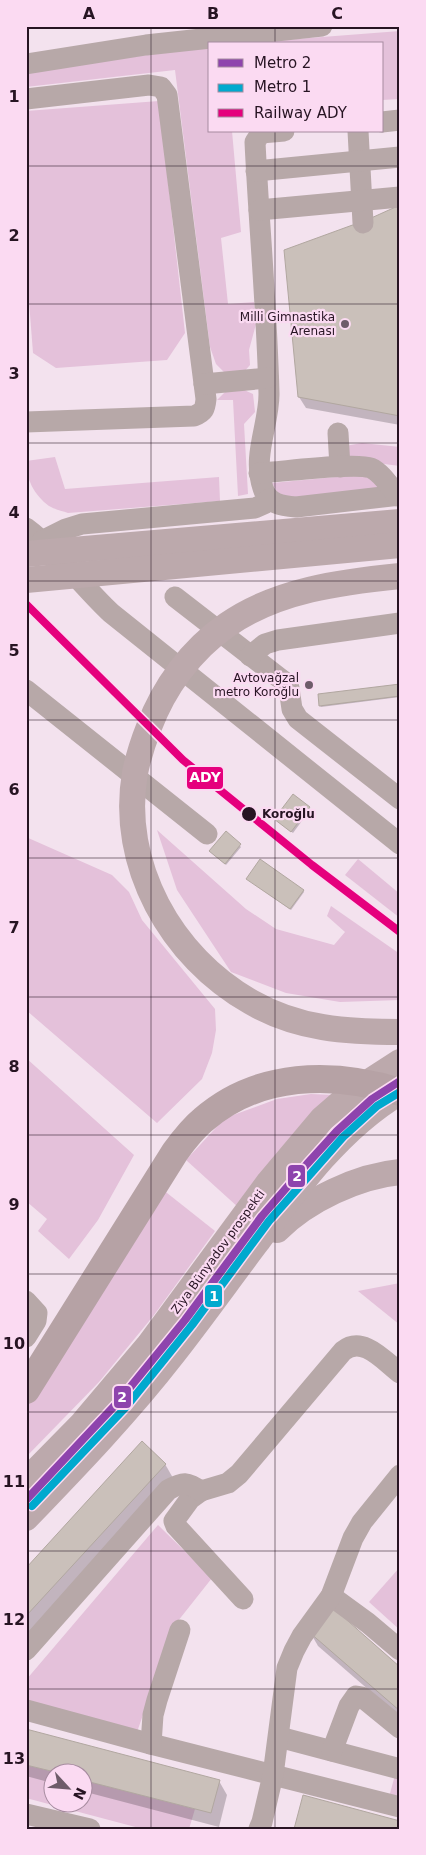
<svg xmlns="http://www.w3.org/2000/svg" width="426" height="1855" font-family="'DejaVu Sans',sans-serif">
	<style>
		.green { fill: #e4c1da }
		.shadow { fill: #0003 }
		.building { fill: #cac0ba; stroke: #b1a7a0 }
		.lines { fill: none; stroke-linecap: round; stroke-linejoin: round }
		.minor { stroke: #b7a8a8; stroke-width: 21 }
		.major { stroke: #bca9ac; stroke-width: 26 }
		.highway { stroke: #b6a2a5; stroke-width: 28 }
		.rail-1-casing { stroke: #fbdaf2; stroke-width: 11 }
		.rail-1 { stroke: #e5007d; stroke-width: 8 }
		.metro-1-casing { stroke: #fbdaf2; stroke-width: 11 }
		.metro-2-casing { stroke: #fbdaf2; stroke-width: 11 }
		.metro-1 { stroke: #8e44ad; stroke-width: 8 }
		.metro-2 { stroke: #00a9ce; stroke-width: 8 }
		.grid { fill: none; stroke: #271423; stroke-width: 1; stroke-opacity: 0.55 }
		.poi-dot { fill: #6e5c6a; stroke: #fbdaf2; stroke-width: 2 }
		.stop-dot { fill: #271423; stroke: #fbdaf2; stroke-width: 2 }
		.labels { text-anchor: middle; stroke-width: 4.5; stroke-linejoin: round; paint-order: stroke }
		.poi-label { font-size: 12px; fill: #271423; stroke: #fbdaf2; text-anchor: end }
		.stop-label { font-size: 12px; font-weight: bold; fill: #271423; stroke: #fbdaf2; text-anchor: start }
		.street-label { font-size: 12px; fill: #271423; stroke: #fbdaf2 }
		.line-badge { stroke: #fbdaf2; stroke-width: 2 }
		.badge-label { font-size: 14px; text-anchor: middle; font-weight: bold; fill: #fff }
		.neatline { fill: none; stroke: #271423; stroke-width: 2 }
		.grid-label { font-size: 16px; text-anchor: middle; font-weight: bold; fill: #271423 }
	</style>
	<rect width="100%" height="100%" fill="#f3e2ee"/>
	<!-- green -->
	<g class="green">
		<path d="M400 31V99L382 100V44H231Z"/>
		<path d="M210 46V131H232L241 232 221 238 228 304 254 302 256 324 249 350 250 365 243 373 226 374 216 364 210 347 175 70 26 87V72Z"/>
		<path d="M159 101 185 333 167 360 56 368 33 353 26 263V111Z"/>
		<path d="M242 389 253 394 255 412 244 424 248 494 238 496 233 400H217L226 391Z"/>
		<path d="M362 443 400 447V466L344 459 345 446Z"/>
		<path d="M55 457 65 489 219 477 220 501 68 513C62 511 54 509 49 506 34 495 26 479 26 461Z"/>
		<path d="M368 474 383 488 299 500 279 495 272 483Z"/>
		<path d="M157 830 246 909 276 929 334 945 345 932 327 916 331 906 400 954V1000L340 1002 286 993 231 972 177 890Z"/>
		<path d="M26 837 112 875 129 892 142 920 215 1009 216 1030 212 1053 202 1079 157 1123 26 1010Z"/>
		<path d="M358 859 400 894V918L345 875Z"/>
		<path d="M26 1058 134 1155 98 1220 69 1259 38 1231 47 1219 26 1201Z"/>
		<path d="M311 1094 333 1095 239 1208 186 1160 225 1118 277 1099Z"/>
		<path d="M162 1189 215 1231 154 1315 99 1382 26 1457V1408Z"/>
		<path d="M400 1283V1325L358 1291Z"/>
		<path d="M158 1525 212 1578 174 1626 137 1732 26 1704V1680Z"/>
		<path d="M400 1567V1630L369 1602Z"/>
		<path d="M26 1765 55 1772H52V1802H82L83 1780 195 1809 189 1829H143L26 1798Z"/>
		<path d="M395 1775 400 1777V1799L389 1797Z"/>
	</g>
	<!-- shadow -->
	<g class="shadow">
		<path d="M400 206V425L306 408 299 397 369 220Z"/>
		<path d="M26 328 29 355H26Z"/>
		<path d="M400 685V697L321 707 320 706Z"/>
		<path d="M309 808 310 810 293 833 277 821Z"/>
		<path d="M226 833 241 847 226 865 212 853Z"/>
		<path d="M249 880 303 890 304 892 291 910Z"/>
		<path d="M165 1464 173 1478 26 1638V1569Z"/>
		<path d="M310 1632 400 1668V1717L318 1646Z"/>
		<path d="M26 1730 219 1781 227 1795 219 1827 82 1791V1772H52V1783L26 1776Z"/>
	</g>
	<!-- building -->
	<g class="building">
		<path d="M400 205V416L298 397 284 250 369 219Z"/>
		<path d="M400 684V696L319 706 318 694Z"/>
		<path d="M293 794 310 807 291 832 274 819Z"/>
		<path d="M226 831 241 844 225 864 209 851Z"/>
		<path d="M260 859 304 890 290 909 246 879Z"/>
		<path d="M142 1441 166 1464 26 1616V1568Z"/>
		<path d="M331 1606 400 1667V1711L309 1632Z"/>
		<path d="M26 1729 220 1780 211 1813 82 1780V1772H55L26 1765Z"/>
		<path d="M303 1795 400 1821V1829H294Z"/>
	</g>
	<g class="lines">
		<!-- minor -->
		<g class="minor">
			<path d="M26 64 146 45 322 26"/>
			<path d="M26 99 149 85 161 87 167 95 206 399C205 409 204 412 194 416L26 422"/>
			<path d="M382 122 400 120"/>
			<path d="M284 131 261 133 255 142C259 226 267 310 269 394 269 425 252 456 263 488 268 504 282 506 296 507L400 495"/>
			<path d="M358 131 363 223"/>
			<path d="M256 171 400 157"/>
			<path d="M259 210 400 197"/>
			<path d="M204 384 268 378"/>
			<path d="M338 433 340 467"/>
			<path d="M259 473C281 472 355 462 371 468 382 473 390 487 398 496"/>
			<path d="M26 528C58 552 82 586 111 613L400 844"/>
			<path d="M42 541 66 529 82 524 255 508 264 504 269 499"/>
			<path d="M175 597 286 683 289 688 292 709 298 719 400 799"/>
			<path d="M250 656 265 644 278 640 400 623"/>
			<path d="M26 690 207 834"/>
			<path d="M26 1301 37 1313 36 1321 26 1337"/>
			<path d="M331 1596 368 1623 400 1650"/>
			<path d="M243 1599 176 1526 174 1521 190 1499 201 1491 228 1483 239 1474 343 1351C363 1335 384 1361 400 1373"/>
			<path d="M26 1650 168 1490C184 1481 186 1482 201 1491"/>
			<path d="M26 1710 151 1744 400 1807"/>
			<path d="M279 1737 400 1769"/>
			<path d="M151 1744 153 1715 157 1700 180 1630"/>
			<path d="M332 1751 349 1706 356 1696 362 1697 400 1728"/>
			<path d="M26 1814 90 1829"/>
			<path d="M259 1829 262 1822 273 1775 287 1668 294 1651 302 1636 331 1596 353 1538 362 1522 400 1475"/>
		</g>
		<!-- major -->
		<g class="major">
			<path d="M26 554 400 522"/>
			<path d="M400 576C341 582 277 590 227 625 191 650 164 687 149 727 143 742 138 758 135 773 119 864 171 957 251 1002 298 1029 346 1032 400 1032"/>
			<path d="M26 580 400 545"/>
			<path d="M277 1230C307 1200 358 1176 400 1172"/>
			<path d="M26 1481 83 1423 149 1345 269 1182 322 1119 352 1093 400 1062"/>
			<path d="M26 1518C77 1465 128 1412 173 1354 202 1317 229 1279 257 1242 298 1186 340 1128 400 1092"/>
		</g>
		<!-- highway -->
		<path class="highway" d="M26 1390 175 1152C183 1141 192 1129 203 1120 258 1072 333 1071 400 1092"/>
		<!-- rail-1 casing -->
		<g class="rail-1-casing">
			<path id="rail-1" d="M26 604 183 760 312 865 400 932"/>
		</g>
		<!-- rail-1 -->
		<use href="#rail-1" class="rail-1"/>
		<!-- metro-1 casing -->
		<g class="metro-1-casing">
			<path id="metro-1" d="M26 1500 119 1401 185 1320 262 1216 307 1164 337 1131 372 1099 400 1081"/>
		</g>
		<!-- metro-2 casing -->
		<g class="metro-2-casing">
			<path id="metro-2" d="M32 1506 126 1407 192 1325 269 1221 314 1170 343 1137 377 1106 400 1092"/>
		</g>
		<!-- metro-1 -->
		<use href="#metro-1" class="metro-1"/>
		<!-- metro-2 -->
		<use href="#metro-2" class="metro-2"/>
	</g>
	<!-- grid -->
	<path class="grid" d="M151 26V1829M275 26V44M275 131V1829M26 166H400M26 304H400M26 443H400M26 581H400M26 720H400M26 858H400M26 997H400M26 1135H400M26 1274H400M26 1412H400M26 1551H400M26 1689H400"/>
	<!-- markers -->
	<g class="poi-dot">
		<circle cx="345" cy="324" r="5"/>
		<circle cx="309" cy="685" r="5"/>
	</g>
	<circle class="stop-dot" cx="249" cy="814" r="8"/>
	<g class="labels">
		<!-- poi labels -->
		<g class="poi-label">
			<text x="335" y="321">Milli Gimnastika<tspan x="335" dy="14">Arenası</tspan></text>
			<text x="299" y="682">Avtovağzal<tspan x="299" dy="14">metro Koroğlu</tspan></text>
		</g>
		<!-- stop labels -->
		<g class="stop-label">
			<text x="262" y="818">Koroğlu</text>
		</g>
		<!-- street labels -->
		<g class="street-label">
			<text transform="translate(218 1252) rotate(-54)" y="4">Ziya Bünyadov prospekti</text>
		</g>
	</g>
	<g class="line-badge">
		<rect x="186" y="766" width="38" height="24" rx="5" fill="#e5007d"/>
		<rect x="287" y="1164" width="19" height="24" rx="5" fill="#8e44ad"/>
		<rect x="204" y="1284" width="19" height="24" rx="5" fill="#00a9ce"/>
		<rect x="113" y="1385" width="19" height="24" rx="5" fill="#8e44ad"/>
	</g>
	<g class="badge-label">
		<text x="205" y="782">ADY</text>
		<text x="297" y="1181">2</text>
		<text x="214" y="1301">1</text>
		<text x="122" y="1402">2</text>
	</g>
	<!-- border -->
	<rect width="426" height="1855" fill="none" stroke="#fbdaf2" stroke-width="55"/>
	<!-- legend -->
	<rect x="208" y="42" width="175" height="90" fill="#fbdaf2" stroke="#a68b9f"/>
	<rect x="218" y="59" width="25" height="8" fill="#8e44ad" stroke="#a68b9f"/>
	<text x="254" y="68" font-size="15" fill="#271423">Metro 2</text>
	<rect x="218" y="84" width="25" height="8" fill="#00a9ce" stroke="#a68b9f"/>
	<text x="254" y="92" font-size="15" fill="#271423">Metro 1</text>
	<rect x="218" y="109" width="25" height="8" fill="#e5007d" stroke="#a68b9f"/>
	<text x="254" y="118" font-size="15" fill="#271423">Railway ADY</text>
	<!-- north arrow -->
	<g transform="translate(68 1788) rotate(116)"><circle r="24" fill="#fbdaf2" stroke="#a68b9f"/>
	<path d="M0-4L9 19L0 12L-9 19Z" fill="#6e5c6a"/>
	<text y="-8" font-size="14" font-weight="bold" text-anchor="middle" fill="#271423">N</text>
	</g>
	<rect x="28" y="28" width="370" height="1800" class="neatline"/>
	<g class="grid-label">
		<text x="89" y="19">A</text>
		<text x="213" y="19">B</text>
		<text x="337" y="19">C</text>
		<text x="14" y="102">1</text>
		<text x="14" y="241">2</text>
		<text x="14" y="379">3</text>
		<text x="14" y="518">4</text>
		<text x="14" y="656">5</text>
		<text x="14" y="795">6</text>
		<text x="14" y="933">7</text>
		<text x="14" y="1072">8</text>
		<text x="14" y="1210">9</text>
		<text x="14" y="1349">10</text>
		<text x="14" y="1487">11</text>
		<text x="14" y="1625">12</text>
		<text x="14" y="1764">13</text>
	</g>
</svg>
